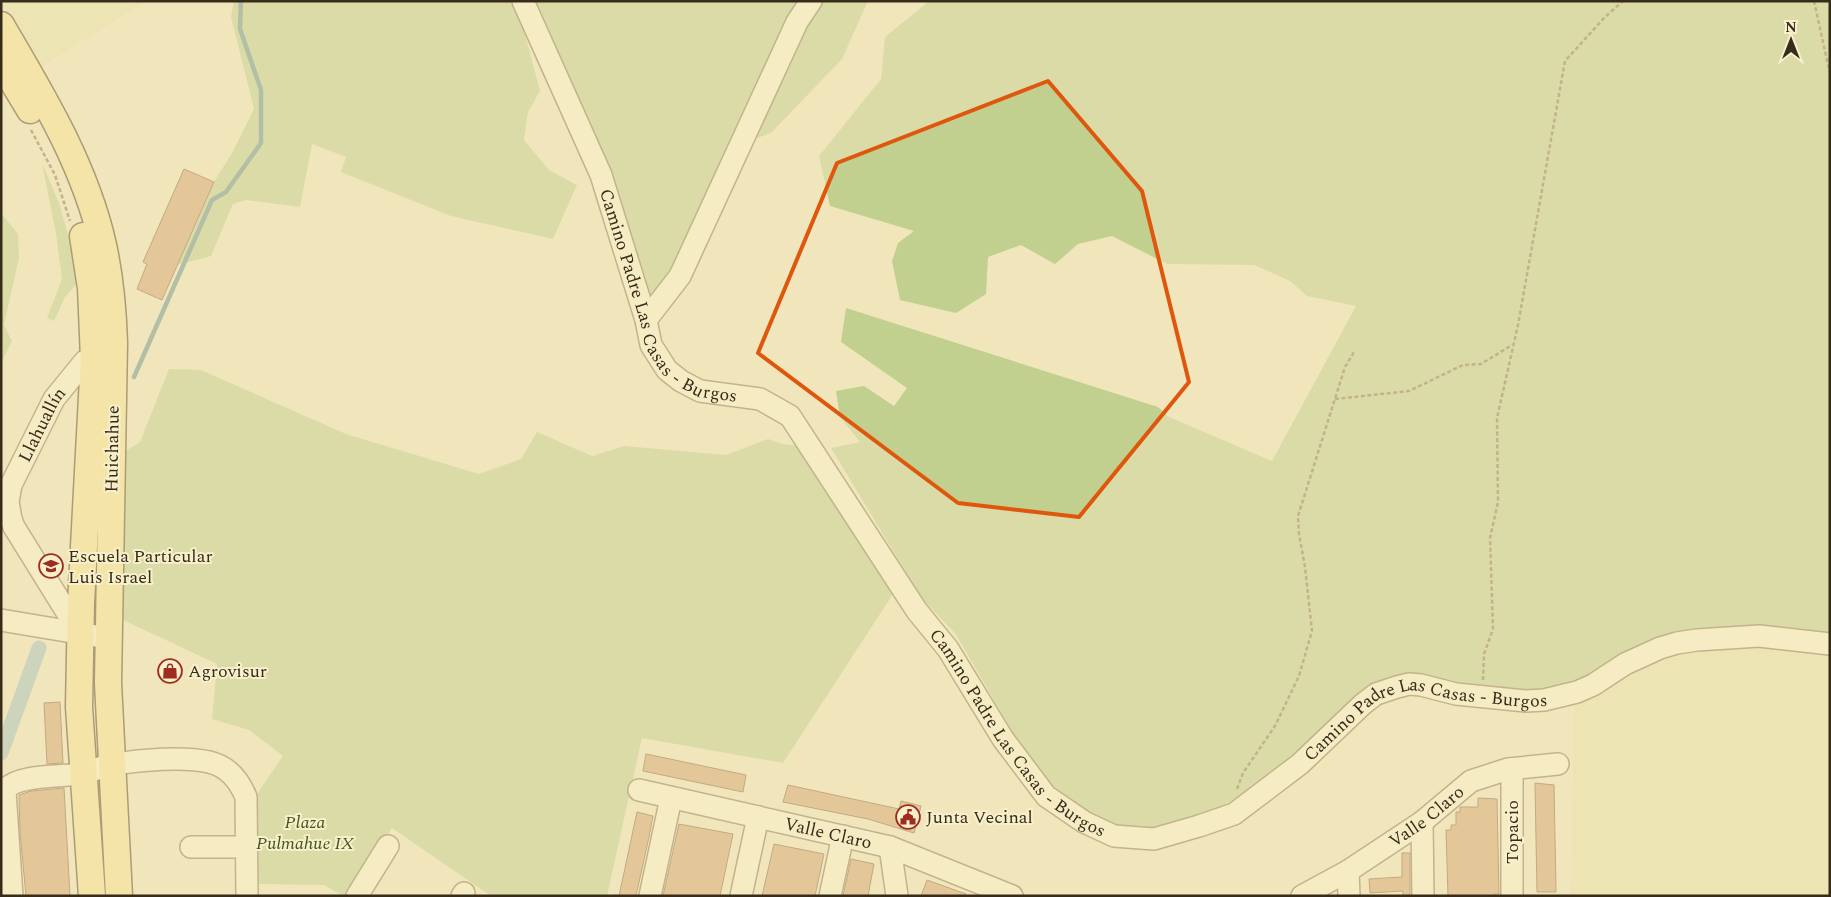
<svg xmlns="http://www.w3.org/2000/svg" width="1831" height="897" font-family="Spectral,serif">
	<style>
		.farmland { fill: #e7e3a8 }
		.green { fill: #c1cf8f }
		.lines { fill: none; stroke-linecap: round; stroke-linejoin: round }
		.stream { stroke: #678f89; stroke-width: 4.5 }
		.canal { stroke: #a0c1bb; stroke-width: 15 }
		.building { fill: #d2a26e; stroke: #8a6138 }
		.minor-casing { stroke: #897654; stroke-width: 24 }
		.major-casing { stroke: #564329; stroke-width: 29 }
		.path { stroke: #897654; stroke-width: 2.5; stroke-dasharray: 4 2.5; stroke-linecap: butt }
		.minor { stroke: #fbf3cf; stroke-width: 21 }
		.major { stroke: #f8e28f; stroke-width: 26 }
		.marked { fill: none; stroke: #df570d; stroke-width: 4; stroke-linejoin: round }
		.labels { text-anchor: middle; stroke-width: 4; stroke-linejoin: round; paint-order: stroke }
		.street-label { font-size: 18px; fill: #372b1a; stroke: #f8f0cb }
		.poi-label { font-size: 18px; fill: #372b1a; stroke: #f8f0cb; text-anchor: start }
		.park-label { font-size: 18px; font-style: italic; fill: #41551f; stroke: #f8f0cb }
	</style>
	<rect width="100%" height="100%" fill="#f1e6bb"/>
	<!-- farmland -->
	<g class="farmland">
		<path d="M1 1H146L36 70 1 9Z"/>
		<path d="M1732 647H1759L1830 655V896H1571L1574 709 1576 701 1605 690 1635 671 1668 657 1702 649Z"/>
	</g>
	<!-- green -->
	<g class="green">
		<path d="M234 1H516L540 91 528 112 524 140 549 170 577 185 553 239 451 216 341 172 346 157 312 144 300 207 246 200 233 204 211 256 177 265 214 182 232 153 254 109 231 17Z"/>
		<path d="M531 1H868L842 59 771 133 752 140 675 273 649 304 627 221Z"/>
		<path d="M929 1H1830V633L1752 627 1542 690 1496 691 1429 678 1321 731 1281 766 1246 792 1205 816 1155 830 1116 827 1062 798 1013 733 955 633 922 599 831 448 860 442 840 417 836 391 864 386 894 406 907 388 841 342 846 308 1158 407 1169 417 1272 461 1356 306 1307 296 1290 281 1254 265 1167 264 1112 236 1078 244 1055 264 1021 245 988 257 986 294 956 313 900 300 892 261 898 243 914 231 830 206 819 156 881 79 885 37Z"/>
		<path d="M42 163 59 203 72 248 76 285 65 297 54 321 47 318 62 279 56 234Z"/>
		<path d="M1 213 18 234 19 258 4 325 12 341 1 363Z"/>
		<path d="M169 369 201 370 346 434 479 474 521 459 537 432 592 456 624 446 726 455 768 439 782 444 801 446 893 594 783 763 642 738 607 896H491L392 828 350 896H343L324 885 253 884V800L283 756 249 730 212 719 217 664 123 620 124 452 140 442Z"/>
	</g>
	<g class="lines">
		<!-- stream -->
		<path class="stream" d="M134 377 212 200 226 192 261 143V90L240 29 241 1"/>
		<!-- canal -->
		<path class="canal" d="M1 753 39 648"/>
	</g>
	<!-- building -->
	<g class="building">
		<path d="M184 169 214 182 162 300 137 289 147 264 143 262Z"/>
		<path d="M60 702 63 763 47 764 44 703Z"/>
		<path d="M646 754 746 775 743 792 643 771Z"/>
		<path d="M1535 783 1554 785 1556 892H1537Z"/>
		<path d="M788 785 899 809 901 801 921 806 914 833 868 819 783 802Z"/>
		<path d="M64 788 70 896H26L20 832 19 795 31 791Z"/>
		<path d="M1478 798 1497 799 1499 894H1494V896H1448L1446 830H1451V825H1456V812H1460V807H1478Z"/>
		<path d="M637 812 653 816 649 837 636 896H619Z"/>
		<path d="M679 824 733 834 720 896H663Z"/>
		<path d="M774 844 824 854 815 896H762Z"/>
		<path d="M1402 853H1410V896H1403V891L1370 893 1369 879 1402 877Z"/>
		<path d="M851 859 874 864 868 896H843Z"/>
		<path d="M927 880 966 894 965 896H921Z"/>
	</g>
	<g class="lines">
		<!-- minor casing -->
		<g class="minor-casing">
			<g id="minor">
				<path id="s1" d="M523 1 601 175 646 320 651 345 667 370 681 381 700 391 760 399 790 416 917 611 948 649 1003 739 1046 796 1084 822 1114 836 1154 839 1199 826 1234 814 1300 764 1363 704 1376 694 1397 687 1409 684 1421 685 1456 694 1526 701 1544 700 1577 692 1593 685 1625 664 1660 648 1677 643 1697 640 1759 636 1830 644"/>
				<path d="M646 320 680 276 797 22 811 1"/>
				<path d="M1 620 108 638"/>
				<path id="s2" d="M81 635 14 527 11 519 8 502 11 485 54 399 85 361 94 359"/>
				<path id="s3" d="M639 790 890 847 1012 896"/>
				<path d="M1422 822 1423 896"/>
				<path d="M191 847H247"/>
				<path d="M890 847 897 896"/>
				<path d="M1348 871 1349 896"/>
				<path d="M12 896 5 791C14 774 63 777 81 774 92 773 102 765 114 764 140 760 183 756 209 762 227 766 239 780 246 797L247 896"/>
				<path d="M357 896 388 846"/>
				<path d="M462 896 464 893"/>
				<path d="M650 896 671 798"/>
				<path d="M741 896 758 817"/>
				<path d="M830 896 843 836"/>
				<path id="s4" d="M1302 896 1348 871 1422 822 1471 781 1508 769 1558 764"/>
				<path d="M1512 896V769"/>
			</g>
		</g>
		<!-- major casing -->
		<g class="major-casing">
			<g id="major">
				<path d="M1 25C42 95 85 165 103 245 110 277 113 310 114 343L108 683 119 896"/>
				<path d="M1 62 30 110"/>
				<path d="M83 236 91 288 94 359 81 603 79 707 92 896"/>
			</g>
		</g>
		<!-- path -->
		<g class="path">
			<path d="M1814 1 1830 74"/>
			<path d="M31 130 55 175 70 221"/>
			<path d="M1335 399 1409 391 1463 365 1481 364 1512 345"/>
			<path d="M1483 680 1484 654 1493 629 1490 538 1498 502 1497 418 1518 325 1565 61 1605 17 1623 1"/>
			<path d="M1237 789 1243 773 1275 726 1299 676 1312 631 1305 567 1299 534 1298 516 1345 367 1354 352"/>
		</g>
		<!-- minor -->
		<use href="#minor" class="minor"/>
		<!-- major -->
		<use href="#major" class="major"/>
	</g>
	<!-- marked area -->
	<path d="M0 0H1831V897H0ZM1048 81 1142 191 1189 382 1079 517 958 503 758 353 837 163Z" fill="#f1e6bb" fill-opacity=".55" fill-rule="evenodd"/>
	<path class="marked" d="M1048 81 1142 191 1189 382 1079 517 958 503 758 353 837 163Z"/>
	<!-- icons -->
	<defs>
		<g id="school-ring" transform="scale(1.25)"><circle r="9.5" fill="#f8f0cb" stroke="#9c2d20" stroke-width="1.5"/><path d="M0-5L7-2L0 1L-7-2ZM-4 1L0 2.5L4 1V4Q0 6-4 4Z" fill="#9c2d20"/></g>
		<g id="shop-ring" transform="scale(1.25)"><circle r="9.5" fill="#f8f0cb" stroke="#9c2d20" stroke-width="1.5"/><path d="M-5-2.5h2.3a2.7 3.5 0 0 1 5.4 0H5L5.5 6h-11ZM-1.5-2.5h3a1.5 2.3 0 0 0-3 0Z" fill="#9c2d20"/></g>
		<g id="civic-ring" transform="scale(1.25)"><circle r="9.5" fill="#f8f0cb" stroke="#9c2d20" stroke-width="1.5"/><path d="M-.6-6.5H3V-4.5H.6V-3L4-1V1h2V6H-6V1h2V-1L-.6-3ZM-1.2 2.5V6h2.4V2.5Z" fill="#9c2d20"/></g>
	</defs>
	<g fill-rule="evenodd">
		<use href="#school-ring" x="51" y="566"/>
		<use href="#shop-ring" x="170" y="671"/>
		<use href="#civic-ring" x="908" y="817"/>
	</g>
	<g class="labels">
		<!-- street labels -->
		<g class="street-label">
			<text dy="6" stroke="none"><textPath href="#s1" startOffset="340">Camino Padre Las Casas - Burgos</textPath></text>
			<text dy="6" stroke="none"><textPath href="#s2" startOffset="238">Llahuallín</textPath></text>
			<text transform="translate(112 449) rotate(-89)" y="6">Huichahue</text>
			<text dy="6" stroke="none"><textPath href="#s1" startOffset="925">Camino Padre Las Casas - Burgos</textPath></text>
			<text dy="6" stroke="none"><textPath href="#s1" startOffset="1420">Camino Padre Las Casas - Burgos</textPath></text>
			<text dy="6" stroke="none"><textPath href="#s4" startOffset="148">Valle Claro</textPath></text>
			<text transform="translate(1512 832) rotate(-90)" y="6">Topacio</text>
			<text dy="6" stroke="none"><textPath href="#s3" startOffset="194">Valle Claro</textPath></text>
		</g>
		<!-- poi labels -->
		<g class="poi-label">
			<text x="68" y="562">Escuela Particular<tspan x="68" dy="21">Luis Israel</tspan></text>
			<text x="188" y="677">Agrovisur</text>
			<text x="926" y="823">Junta Vecinal</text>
		</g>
		<!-- park labels -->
		<g class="park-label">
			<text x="305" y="828">Plaza<tspan x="305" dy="21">Pulmahue IX</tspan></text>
		</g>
	</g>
	<!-- border -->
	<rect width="1831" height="897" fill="none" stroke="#372b1a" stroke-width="5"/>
	<!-- north arrow -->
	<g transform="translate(1791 40)" stroke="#f8f0cb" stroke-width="4" paint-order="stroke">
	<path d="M0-4L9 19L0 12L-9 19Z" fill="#372b1a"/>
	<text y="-8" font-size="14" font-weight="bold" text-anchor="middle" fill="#372b1a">N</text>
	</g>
</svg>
